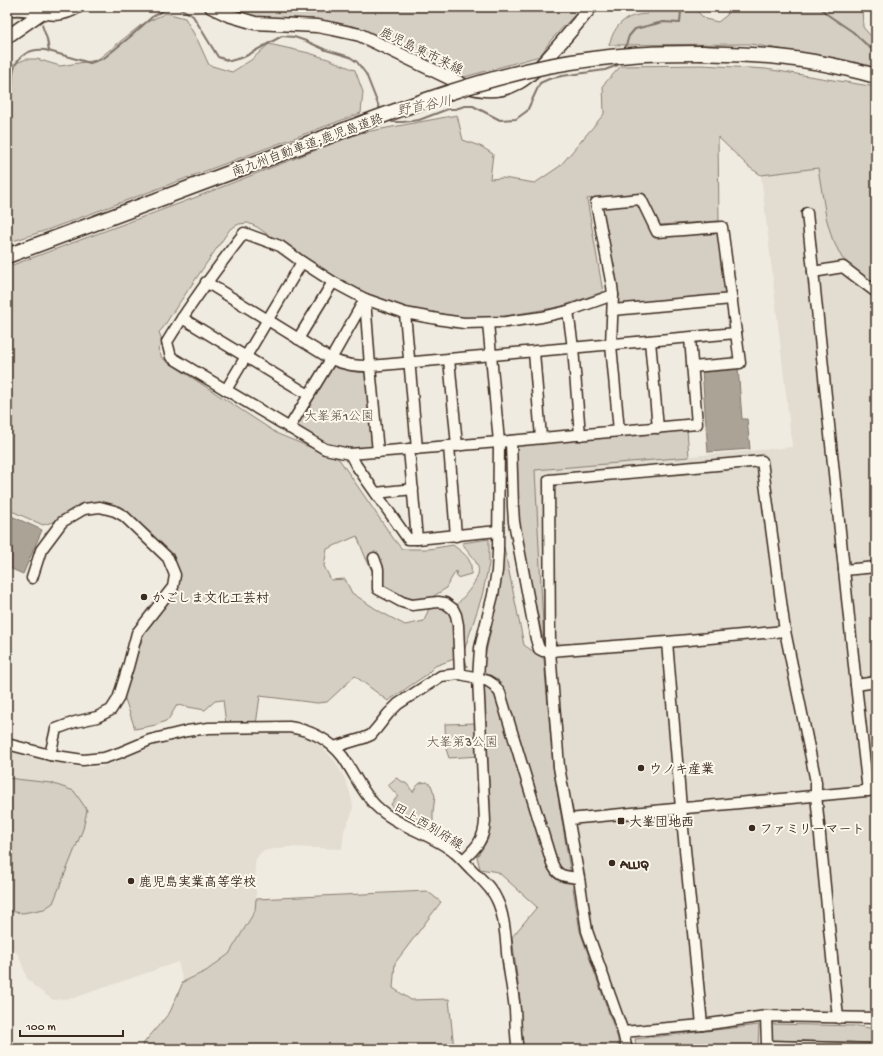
<svg xmlns="http://www.w3.org/2000/svg" width="883" height="1056" font-family="'Gochi Hand','Klee One',sans-serif">
	<style>
		.built { fill: #e2dcd1 }
		.green { fill: #d5cec3; stroke: #887c70 }
		.water { fill: #aca397; stroke: #7f7367 }
		.lines { fill: none; stroke-linecap: round; stroke-linejoin: round }
		.stream { stroke: #7f7367; stroke-width: 2 }
		.minor-casing { stroke: #3b2a1e; stroke-width: 13 }
		.major-casing { stroke: #3b2a1e; stroke-width: 15 }
		.highway-casing { stroke: #3b2a1e; stroke-width: 17 }
		.minor { stroke: #fbf7ec; stroke-width: 10 }
		.major { stroke: #fbf7ec; stroke-width: 12 }
		.highway { stroke: #fbf7ec; stroke-width: 14 }
		.highway-bridge-casing { stroke: #3b2a1e; stroke-width: 17; stroke-linecap: butt }
		.highway-bridge { stroke: #fbf7ec; stroke-width: 14 }
		.poi-dot { fill: #3b2a1e; stroke: #fbf7ec; stroke-width: 1.5 }
		.labels { text-anchor: middle; stroke-width: 4; stroke-linejoin: round; paint-order: stroke }
		.street-label { font-size: 13px; fill: #3b2a1e; stroke: #fbf7ec }
		.park-label { font-size: 13px; fill: #625347; stroke: #fbf7ec }
		.poi-label { font-size: 13px; font-weight: bold; fill: #3b2a1e; stroke: #fbf7ec; text-anchor: start }
		.water-label { font-size: 14px; font-style: italic; fill: #635448; stroke: #fbf7ec }
	</style>
	<rect width="100%" height="100%" fill="#f0ebe0"/>
	<filter id="ink" filterUnits="userSpaceOnUse"><feTurbulence type="fractalNoise" baseFrequency=".025" numOctaves="2"/><feDisplacementMap in="SourceGraphic" scale="8" xChannelSelector="R" yChannelSelector="G"/><feConvolveMatrix kernelMatrix="1 2 1 2 8 2 1 2 1" color-interpolation-filters="sRGB"/></filter>
	<g filter="url(#ink)">
		<!-- built -->
		<g class="built">
			<path d="M818 168 826 217 876 287V1024L760 1023 618 1039 580 931 553 766 544 659 535 470 792 447 761 175Z"/>
			<path d="M285 733 305 737 314 741 321 746 335 761 345 779 350 792 353 806 352 814 344 830 342 849 288 847 262 851 256 859 255 864 256 899 255 911 229 954 206 971 183 982 178 962 74 998 53 1000 35 987 27 978 19 956 7 942V751L83 768 101 767 123 759 151 747 169 742 185 738 204 735Z"/>
		</g>
		<!-- green -->
		<g class="green">
			<path d="M225 7H582L551 40 540 56 461 78 360 28 324 20 289 18 265 19 235 12Z"/>
			<path d="M649 7H693L705 19 718 22 727 15 729 7H862L863 27 876 42V68L822 56 750 44 609 45C615 24 625 15 647 14Z"/>
			<path d="M166 13 185 18 198 41 209 65 232 72 251 60 269 44 309 53 328 59 355 70 363 92 361 113 47 230 7 243V82L9 66 26 59H37L60 66 97 60 141 25Z"/>
			<path d="M703 65 766 69 876 87V287L860 274 842 258 832 238 826 217 818 168 761 175 749 167 718 137 719 221 659 225 639 194 587 199 603 292 559 307 488 319H460L415 310 368 296 303 259 257 227 248 223 239 224 230 229 171 315 163 328 159 332 163 343 158 349 162 358 278 434 339 459 393 538 402 549H429L453 545C464 554 473 558 471 574L457 578 456 571 445 589 427 600 410 604C404 600 397 597 391 593 372 579 365 556 357 536L327 549 324 566 331 580 345 579 352 593 379 611 405 625 424 621 431 603 455 607C462 598 482 579 478 567 475 558 467 550 462 543L489 539V564L482 596 464 651 467 667H462L457 658 435 666 426 675 388 701 355 676 327 702 317 703 260 696 256 725 226 724 223 700 215 701 205 710 177 705 168 720 156 725 135 729 124 696 146 626 177 574 125 513 103 502 79 504 59 520 43 525 7 509V267L186 201 360 133 457 115 463 140 482 147 493 154 490 179 503 178 535 183 560 166 604 114 603 85 621 66Z"/>
			<path d="M640 204 655 237 717 230 729 294 617 307 600 208 602 205Z"/>
			<path d="M331 364C343 369 354 374 367 372L374 447 372 450 351 451 331 448 295 428V424Z"/>
			<path d="M687 429 689 457 535 470 544 644 516 514 515 445Z"/>
			<path d="M504 547 524 645 544 659 553 766 580 931 618 1039V1049H523L521 1043 520 1000 512 937 537 907 498 872 480 869 477 857 488 839 490 805 483 666 499 592Z"/>
			<path d="M476 723 479 756 449 758 446 749 445 724Z"/>
			<path d="M7 778 51 783 74 791 87 810 83 829 53 903 44 909 23 913 7 911Z"/>
			<path d="M396 778 407 784 413 792 416 787 420 783 427 782 431 785 435 796 433 812V834L419 825 417 818 413 817 409 822 396 815 391 804 398 796 388 785Z"/>
			<path d="M427 891 441 902 395 963 393 988 411 1000 449 999 454 1049H144L143 1044 170 1012 183 982 206 971 229 954 255 911 256 899Z"/>
			<path d="M771 1024 858 1026 876 1029V1043L772 1040Z"/>
			<path d="M759 1025 758 1046 719 1049H636L635 1039Z"/>
		</g>
		<!-- water -->
		<g class="water">
			<path d="M738 367 742 419H747L750 449 708 452 702 370Z"/>
			<path d="M7 514 42 530 23 574 7 567Z"/>
		</g>
		<g class="lines">
			<!-- stream -->
			<g class="stream">
				<path d="M176 7 185 11 193 16 218 57 230 61 244 57 282 36 294 37 306 41 326 50 350 57 357 62 366 74 379 107 382 110"/>
				<path d="M820 7 828 15 853 32 869 47 876 52"/>
				<path d="M42 25 47 39 49 51"/>
				<path d="M624 51 629 36 635 29 663 22 680 23 681 10 680 7"/>
				<path d="M7 99C15 89 11 80 14 69 18 55 31 48 45 50L90 63 104 58 131 36 152 17 166 9 176 7"/>
				<path d="M390 119 392 122H403L419 120 448 109H455L465 106H473L500 120 516 119 527 111 540 83 549 79 562 76 605 70 618 65 619 62"/>
			</g>
			<!-- minor casing -->
			<g class="minor-casing">
				<g id="minor">
					<path d="M7 11C34 5 51 25 79 7"/>
					<path d="M807 213 856 685 868 791"/>
					<path d="M813 272 843 267 876 292"/>
					<path d="M206 282 331 359C345 365 355 366 370 366L736 333"/>
					<path d="M613 295 568 311 542 317 506 322 464 323 443 320 405 313 365 299 333 282 302 262 280 246 244 233C217 268 190 304 167 342L171 357 325 449 350 454 499 442 697 424 690 338"/>
					<path d="M365 299 370 366 378 452"/>
					<path d="M613 310 732 299"/>
					<path d="M568 311 573 348 580 435"/>
					<path d="M405 313 417 449"/>
					<path d="M182 318 309 395"/>
					<path d="M298 339 333 282"/>
					<path d="M650 341 658 428"/>
					<path d="M534 352 541 438"/>
					<path d="M449 359 457 446"/>
					<path d="M226 390 302 262"/>
					<path d="M289 428 331 359 365 299"/>
					<path d="M619 431 611 345 613 295 612 286 596 203 641 199 657 232 722 227 740 363 692 367"/>
					<path d="M511 441 513 507 514 522 536 639 539 649 543 651H550L667 642 785 631"/>
					<path d="M449 446 456 536"/>
					<path d="M409 449 417 539"/>
					<path d="M350 454 356 465 408 539H417L498 531"/>
					<path d="M376 493 413 489"/>
					<path d="M374 558 378 569V589L402 602 412 605 438 602 445 603 453 609 456 615 458 625 460 674"/>
					<path d="M844 570 876 567"/>
					<path d="M32 578 41 550 62 522 84 509 100 507 115 511 124 516 168 558 175 575 173 587 137 633 128 667 118 699 111 710 97 717 75 722 56 729 50 755"/>
					<path d="M667 642 681 808 702 1025"/>
					<path d="M856 685 876 682"/>
					<path d="M7 744 50 755 83 760 93 759 104 758 119 753 150 740 187 731 209 728 289 727C310 730 330 740 343 757 354 773 361 791 375 805 397 827 431 833 455 853 461 858 466 864 472 870 481 879 492 888 497 900 504 914 506 937 507 953 509 972 513 991 515 1010 516 1023 515 1036 518 1049"/>
					<path d="M334 747 364 738 371 735 377 728 388 714 398 704 441 676 460 674 478 678 488 681 494 685 500 693 552 863C558 878 565 876 579 878"/>
					<path d="M569 819 876 790"/>
					<path d="M463 860C476 848 484 840 485 821L478 678 480 648 483 635 493 595 497 571 498 552 499 442 488 323"/>
					<path d="M766 1016 767 1046 876 1049"/>
					<path d="M623 1032 702 1025 766 1016 876 1018"/>
					<path d="M627 1049 623 1032 587 931 579 878 559 767 550 651 549 480 762 461 785 631 816 782V795L838 1018"/>
				</g>
			</g>
			<!-- major casing -->
			<g class="major-casing">
				<g id="major">
					<path d="M211 7 228 15 255 23 317 26 333 29 360 35 468 87C510 99 532 77 557 47 569 34 580 20 591 7"/>
					<path d="M7 37 50 7"/>
				</g>
			</g>
			<!-- highway casing -->
			<g class="highway-casing">
				<g id="highway">
					<path d="M702 53C718 54 735 54 751 55 793 57 836 65 876 76"/>
					<path d="M7 256 347 129"/>
				</g>
			</g>
			<!-- minor -->
			<use href="#minor" class="minor"/>
			<!-- major -->
			<use href="#major" class="major"/>
			<!-- highway -->
			<use href="#highway" class="highway"/>
			<!-- highway-bridge casing -->
			<g class="highway-bridge-casing">
				<path id="highway-bridge" d="M347 129C413 104 479 80 548 66 575 61 604 57 632 55 655 53 679 53 702 53"/>
			</g>
			<!-- highway-bridge -->
			<use href="#highway-bridge" class="highway-bridge"/>
		</g>
	</g>
	<!-- markers -->
	<g class="poi-dot">
		<circle cx="144" cy="597" r="4"/>
		<circle cx="641" cy="768" r="4"/>
		<rect x="617" y="817" width="8" height="8" rx="2"/>
		<circle cx="752" cy="828" r="4"/>
		<circle cx="612" cy="863" r="4"/>
		<circle cx="131" cy="881" r="4"/>
	</g>
	<g class="labels">
		<!-- street labels -->
		<g class="street-label">
			<text transform="translate(422 50) rotate(26)" y="5">鹿児島東市来線</text>
			<text transform="translate(307 144) rotate(-20)" y="5">南九州自動車道;鹿児島道路</text>
			<text transform="translate(429 825) rotate(31)" y="5">田上西別府線</text>
		</g>
		<!-- park labels -->
		<g class="park-label">
			<text x="339" y="420">大峯第1公園</text>
			<text x="462" y="746">大峯第3公園</text>
		</g>
		<!-- poi labels -->
		<g class="poi-label">
			<text x="152" y="602">かごしま文化工芸村</text>
			<text x="649" y="773">ウノキ産業</text>
			<text x="629" y="826">大峯団地西</text>
			<text x="760" y="833">ファミリーマート</text>
			<text x="620" y="868">ALLIQ</text>
			<text x="139" y="886">鹿児島実業高等学校</text>
		</g>
		<!-- water labels -->
		<g class="water-label">
			<text transform="translate(424 105) rotate(-11)" y="5">野首谷川</text>
		</g>
	</g>
	<!-- margin -->
	<rect width="883" height="1056" fill="none" stroke="#fbf7ec" stroke-width="24"/>
	<rect x="12" y="12" width="859" height="1032" fill="none" stroke="#3b2a1e" stroke-width="1.5" filter="url(#ink)"/>
	<!-- scale -->
	<path d="M20 1030v6h103v-6" fill="none" stroke="#3b2a1e" stroke-width="2"/>
	<text x="26" y="1030" font-size="12" fill="#3b2a1e" stroke="#fbf7ec" stroke-width="3" paint-order="stroke">100 m</text>
</svg>
